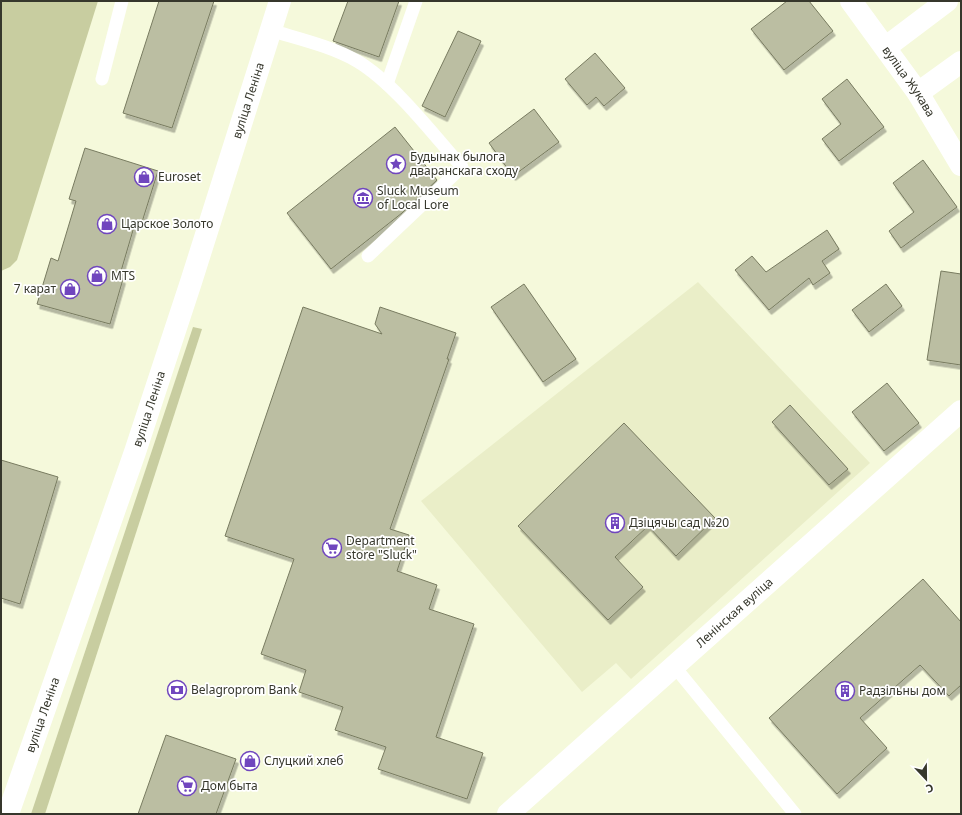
<svg xmlns="http://www.w3.org/2000/svg" width="962" height="815" font-family="'Noto Sans',sans-serif">
	<style>
		.built { fill: #eaeec8 }
		.green { fill: #c8cda0 }
		.building { fill: #bbbea2; stroke: #787b60; filter: url(#shadow) }
		.lines { fill: none; stroke-linecap: round; stroke-linejoin: round }
		.service { stroke: #fff; stroke-width: 13 }
		.minor { stroke: #fff; stroke-width: 22 }
		.secondary { stroke: #fff; stroke-width: 22 }
		.labels { text-anchor: middle; stroke-width: 3.5; stroke-linejoin: round; paint-order: stroke }
		.street-label { font-size: 12px; fill: #36372c; stroke: #fff }
		.poi-label { font-size: 12px; fill: #36372c; stroke: #fff; text-anchor: start }
	</style>
	<defs>
		<filter id="shadow"><feDropShadow dx="2.5" dy="4.5" stdDeviation="0" flood-color="#0004"/></filter>
	</defs>
	<rect width="100%" height="100%" fill="#f5f9db"/>
	<!-- built -->
	<path class="built" d="M698 282 870 463 631 679 616 663 582 692 421 501Z"/>
	<!-- green -->
	<g class="green">
		<path d="M1 1H98L17 260 10 267 1 271Z"/>
		<path d="M193 327 202 329 45 814H31Z"/>
	</g>
	<!-- building -->
	<g class="building">
		<path d="M159 1H214L172 128 123 113Z"/>
		<path d="M348 1H399L379 57 333 41Z"/>
		<path d="M787 1H809L833 31 784 70 751 29Z"/>
		<path d="M458 31 481 41 445 117 422 106Z"/>
		<path d="M595 53 625 88 604 106 596 97 587 105 565 79Z"/>
		<path d="M847 79 884 127 839 161 822 139 841 124 822 99Z"/>
		<path d="M534 109 559 142 513 176 489 143Z"/>
		<path d="M395 127 437 180 402 213 331 269 287 213Z"/>
		<path d="M85 148 158 171 142 222 136 220 119 278 123 279 110 324 37 304 51 258 58 261 76 201 69 199Z"/>
		<path d="M923 160 957 207 901 248 889 231 914 212 893 183Z"/>
		<path d="M827 230 839 249 822 261 830 273 813 285 809 278 769 310 735 270 752 256 766 272Z"/>
		<path d="M941 271 961 274V365L927 360Z"/>
		<path d="M524 284 576 359 543 382 491 307Z"/>
		<path d="M886 284 902 306 869 332 852 310Z"/>
		<path d="M303 307 382 334 375 324 380 307 456 333 447 359H449L390 529 409 535 397 571 437 585 429 609 474 624 436 737 483 753 467 799 378 769 386 747 335 730 343 707 299 692 306 670 261 654 294 559 225 536Z"/>
		<path d="M887 383 919 423 884 451 852 412Z"/>
		<path d="M790 405 848 469 829 485 772 422Z"/>
		<path d="M624 423 715 518 676 556 648 526 615 557 643 587 608 620 518 526Z"/>
		<path d="M1 460 58 477 20 604 1 598Z"/>
		<path d="M923 579 961 622V685L949 696 920 665 860 718 887 748 837 794 769 718Z"/>
		<path d="M166 735 236 759 216 814H138Z"/>
	</g>
	<g class="lines">
		<!-- service -->
		<g class="service">
			<path d="M270 30C299 39 331 46 357 61 394 83 433 134 462 167L368 256"/>
			<path d="M102 79 122 1"/>
			<path d="M387 84 416 1"/>
			<path d="M674 666 795 814"/>
		</g>
		<!-- minor -->
		<g class="minor">
			<path id="s1" d="M851 1 918 93 961 165"/>
			<path d="M886 47 947 1"/>
			<path d="M918 93 961 62"/>
			<path id="s2" d="M508 814 961 411"/>
		</g>
		<!-- secondary -->
		<path class="secondary" id="s3" d="M8 814 135 452 191 282 280 1"/>
	</g>
	<!-- icons -->
	<defs>
		<g id="sight-ring" transform="scale(1)"><circle r="9.5" fill="#fff" stroke="#7046be" stroke-width="1.5"/><path d="M0-6L1.8-2.2L6-1.7L2.9 1.2L3.7 5.4L0 3.3L-3.7 5.4L-2.9 1.2L-6-1.7L-1.8-2.2Z" fill="#7046be"/></g>
		<g id="shop-ring" transform="scale(1)"><circle r="9.5" fill="#fff" stroke="#7046be" stroke-width="1.5"/><path d="M-5-2.5h2.3a2.7 3.5 0 0 1 5.4 0H5L5.5 6h-11ZM-1.5-2.5h3a1.5 2.3 0 0 0-3 0Z" fill="#7046be"/></g>
		<g id="museum-ring" transform="scale(1)"><circle r="9.5" fill="#fff" stroke="#7046be" stroke-width="1.5"/><path d="M0-6L6-3V-2H-6V-3ZM-5-1h2V3h-2ZM-1-1h2V3h-2ZM3-1h2V3H3ZM-6 4H6V6H-6Z" fill="#7046be"/></g>
		<g id="building-ring" transform="scale(1)"><circle r="9.5" fill="#fff" stroke="#7046be" stroke-width="1.5"/><path d="M-4-6H4V6H1V3H-1V6H-4ZM-2.5-4.3h1.7v1.8h-1.7ZM.8-4.3h1.7v1.8H.8ZM-2.5-1h1.7V.8h-1.7ZM.8-1h1.7V.8H.8Z" fill="#7046be"/></g>
		<g id="supermarket-ring" transform="scale(1)"><circle r="9.5" fill="#fff" stroke="#7046be" stroke-width="1.5"/><path d="M-6-5.5h2.5l.6 2H6L4.5 2H-2.5L-4.4-4H-6ZM-1.5 3.2a1.3 1.3 0 1 0 .1 0ZM3 3.2a1.3 1.3 0 1 0 .1 0Z" fill="#7046be"/></g>
		<g id="bank-ring" transform="scale(1)"><circle r="9.5" fill="#fff" stroke="#7046be" stroke-width="1.5"/><path d="M-6-4H6V4H-6ZM0-2.3a2.3 2.3 0 1 0 0 4.6a2.3 2.3 0 1 0 0-4.6Z" fill="#7046be"/></g>
	</defs>
	<g fill-rule="evenodd">
		<use href="#sight-ring" x="396" y="164"/>
		<use href="#shop-ring" x="144" y="177"/>
		<use href="#museum-ring" x="363" y="198"/>
		<use href="#shop-ring" x="107" y="224"/>
		<use href="#shop-ring" x="97" y="276"/>
		<use href="#shop-ring" x="70" y="289"/>
		<use href="#building-ring" x="615" y="523"/>
		<use href="#supermarket-ring" x="332" y="548"/>
		<use href="#bank-ring" x="177" y="690"/>
		<use href="#building-ring" x="845" y="691"/>
		<use href="#shop-ring" x="250" y="761"/>
		<use href="#supermarket-ring" x="187" y="786"/>
	</g>
	<g class="labels">
		<!-- street labels -->
		<g class="street-label">
			<text dy="4" stroke="none"><textPath href="#s1" startOffset="99">вуліца Жукава</textPath></text>
			<text dy="4" stroke="none"><textPath href="#s3" startOffset="753">вуліца Леніна</textPath></text>
			<text dy="4" stroke="none"><textPath href="#s3" startOffset="429">вуліца Леніна</textPath></text>
			<text dy="4" stroke="none"><textPath href="#s2" startOffset="303">Ленінская вуліца</textPath></text>
			<text dy="4" stroke="none"><textPath href="#s3" startOffset="105">вуліца Леніна</textPath></text>
		</g>
		<!-- poi labels -->
		<g class="poi-label">
			<text x="410" y="161">Будынак былога<tspan x="410" dy="14">дваранскага сходу</tspan></text>
			<text x="158" y="181">Euroset</text>
			<text x="377" y="195">Sluck Museum<tspan x="377" dy="14">of Local Lore</tspan></text>
			<text x="121" y="228">Царское Золото</text>
			<text x="111" y="280">MTS</text>
			<text x="56" y="293" text-anchor="end">7 карат</text>
			<text x="629" y="527">Дзіцячы сад №20</text>
			<text x="346" y="545">Department<tspan x="346" dy="14">store "Sluck"</tspan></text>
			<text x="191" y="694">Belagroprom Bank</text>
			<text x="859" y="695">Радзільны дом</text>
			<text x="264" y="765">Слуцкий хлеб</text>
			<text x="201" y="790">Дом быта</text>
		</g>
	</g>
	<!-- border -->
	<rect width="962" height="815" fill="none" stroke="#36372c" stroke-width="4"/>
	<!-- north arrow -->
	<g transform="translate(926 779) rotate(158)" stroke="#ffffff" stroke-width="3" paint-order="stroke">
	<path d="M0-3L7 15L0 10L-7 15Z" fill="#36372c"/>
	<text y="-6" font-size="11" font-weight="bold" text-anchor="middle" fill="#36372c">С</text>
	</g>
</svg>
